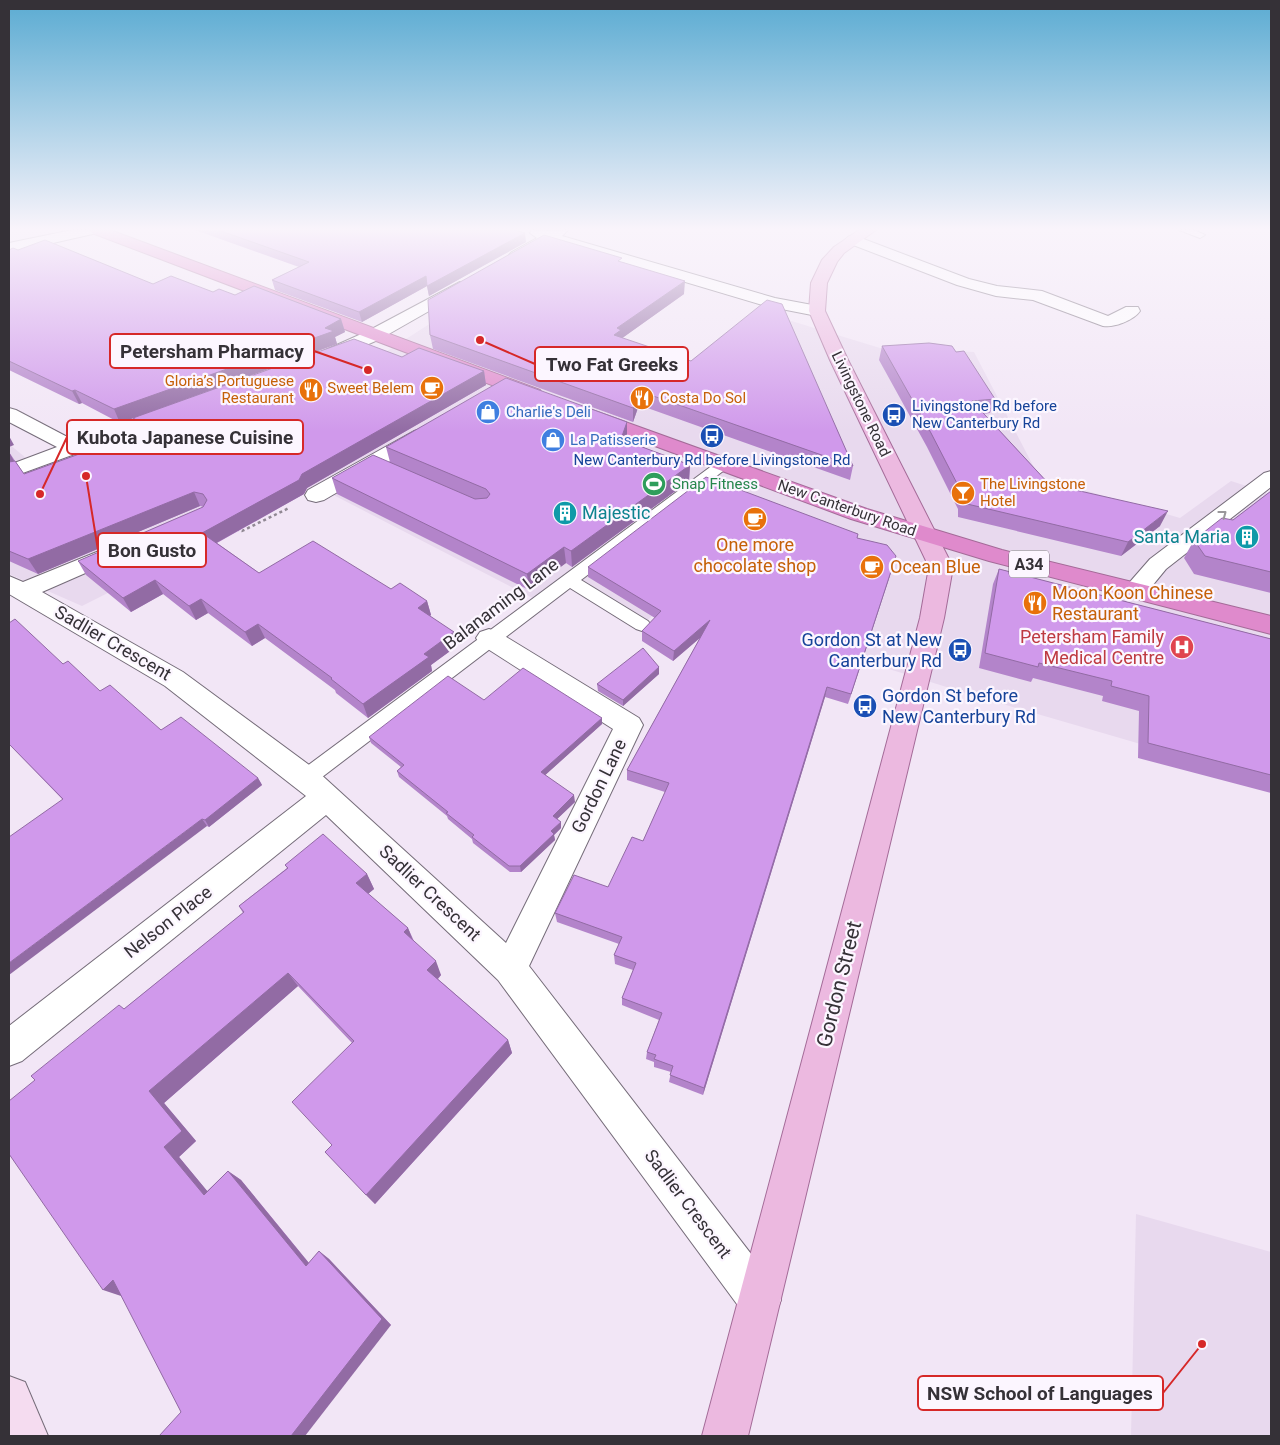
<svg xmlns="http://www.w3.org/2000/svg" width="1280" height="1445" font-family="Roboto,sans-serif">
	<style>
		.built { fill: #e8d9ee }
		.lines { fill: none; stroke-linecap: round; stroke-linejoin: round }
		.lane-casing { stroke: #756c79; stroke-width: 2 }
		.street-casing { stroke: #756c79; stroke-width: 2 }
		.secondary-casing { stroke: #756c79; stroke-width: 2 }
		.primary-casing { stroke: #a46b98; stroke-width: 2 }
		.highway-casing { stroke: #a46b98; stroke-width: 2 }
		.path { stroke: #908893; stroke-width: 2.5; stroke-dasharray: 3 3; stroke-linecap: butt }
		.lane { fill: #fff; fill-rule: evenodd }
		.street { fill: #fff; fill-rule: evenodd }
		.secondary { fill: #f5dcf0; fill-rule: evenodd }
		.primary { fill: #ecb9e0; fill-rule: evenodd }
		.highway { fill: #df8acc; fill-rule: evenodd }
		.wall { fill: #b384ca }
		.shaded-wall { fill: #926ba4 }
		.building { fill: #d099eb; stroke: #926ba4 }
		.oneway { stroke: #9a989b }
		.labels { text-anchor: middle; stroke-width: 4.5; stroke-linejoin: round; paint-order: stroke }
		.far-food-label { font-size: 15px; fill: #c56008; stroke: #fcf6ff; text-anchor: end }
		.far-street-label { font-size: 15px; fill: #353137; stroke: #fcf6ff }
		.far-transit-label { font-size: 15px; fill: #164399; stroke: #fcf6ff; text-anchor: start }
		.far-shop-label { font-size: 15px; fill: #366cbe; stroke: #fcf6ff; text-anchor: start }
		.far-leisure-label { font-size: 15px; fill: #27864d; stroke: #fcf6ff; text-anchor: start }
		.shield { fill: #fcf6ff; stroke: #716c73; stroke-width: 1 }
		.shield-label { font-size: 16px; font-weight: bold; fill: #353137 }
		.culture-label { font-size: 18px; fill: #0d838f; stroke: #fcf6ff; text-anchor: start }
		.food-label { font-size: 18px; fill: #c56008; stroke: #fcf6ff; text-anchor: start }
		.street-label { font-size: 18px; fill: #353137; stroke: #fcf6ff }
		.health-label { font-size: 18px; fill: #be3a42; stroke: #fcf6ff; text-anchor: end }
		.transit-label { font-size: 18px; fill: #164399; stroke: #fcf6ff; text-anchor: end }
		.near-street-label { font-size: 21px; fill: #353137; stroke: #fcf6ff }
		.leader { fill: none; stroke: #d62828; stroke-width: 2 }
		.callout-dot { fill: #d62828; stroke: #fcf6ff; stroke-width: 2 }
		.callout { fill: #fcf6ff; stroke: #d62828; stroke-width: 2 }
		.callout-label { font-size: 19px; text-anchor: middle; font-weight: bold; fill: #353137 }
	</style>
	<rect width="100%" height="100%" fill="#f2e6f6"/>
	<!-- built -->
	<g class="built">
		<path d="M762 312 880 348 974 352 1039 477 1180 518 1231 481 1271 494V782L972 695 873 664 836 645 673 595 647 621 579 580 548 606 318 487 82 606 9 574V444L54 481 370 362 431 323 692 364Z"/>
		<path d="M1136 1214 1271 1252V1436H1131Z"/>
	</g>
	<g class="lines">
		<!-- lane casing -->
		<g class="lane-casing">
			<g id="lane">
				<path d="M1179 230H1194L1205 235 1200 238Z"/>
				<path d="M722 461 727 462 729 465 727 468 581 580 648 621 651 625 648 629 642 631 636 629 570 588 313 784 306 786 299 784 296 778 299 772 717 462Z"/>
			</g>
		</g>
		<!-- street casing -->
		<g class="street-casing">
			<g id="street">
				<path d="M72 230H99L97 233 9 253V243Z"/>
				<path d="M532 230 548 231 568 230 562 236 775 298 823 307 825 311 823 315 817 316 766 306 551 242 522 258H512L509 255 512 252 537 238 530 233Z"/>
				<path d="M853 235 969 279 997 286 1042 291 1108 316 1126 307H1138L1140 311C1134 320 1114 328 1103 326L1033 300 996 296 957 285 848 243 845 240 848 237Z"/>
				<path d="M460 282 466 284 468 287 466 290 380 339 333 360 327 361 321 360 318 356 321 352 368 331Z"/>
				<path d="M172 406 179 408 182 412 179 416 9 478V465L57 447 9 422V408L16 410 75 441Z"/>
				<path d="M421 429 428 431 431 435 428 439 324 500 316 502 308 500 305 495 308 490 414 431Z"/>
				<path d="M1271 471V487L1166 569 1143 597 1134 599 1125 597 1122 591 1150 559 1264 473Z"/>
				<path d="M114 545 122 547 126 552 122 557 42 592 183 672 316 770 506 943 613 729 480 644 476 638 480 632 489 629 498 632 639 718 643 725 529 966 775 1285 781 1300 775 1315 760 1321 745 1315 498 980 326 815 22 1061 9 1066V1026L306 796 165 686 9 594V576L23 582Z"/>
			</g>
		</g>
		<!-- secondary casing -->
		<g class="secondary-casing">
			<path id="secondary" d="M9 1376 25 1382 48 1436H9Z"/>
		</g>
		<!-- primary casing -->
		<g class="primary-casing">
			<path id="primary" d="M859 230H876L844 253 837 262 827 283 825 311 848 360 953 567 944 618 748 1436H702L920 618 929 567 830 360 809 311 811 283 822 260 834 247Z"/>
		</g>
		<!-- highway casing -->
		<g class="highway-casing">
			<g id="highway">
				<path d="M90 230H110L540 390 543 394 540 398 533 400 526 398 92 233Z"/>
				<path d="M592 410 867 509 1002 550 1271 616V634L989 561 851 519 585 420 582 416 585 412Z"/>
			</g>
		</g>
		<!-- path -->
		<path class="path" d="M236 529 242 531 289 508"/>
		<!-- lane -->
		<use href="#lane" class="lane"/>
		<!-- street -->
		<use href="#street" class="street"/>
		<!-- secondary -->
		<use href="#secondary" class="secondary"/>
		<!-- primary -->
		<use href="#primary" class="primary"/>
		<!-- highway -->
		<use href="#highway" class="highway"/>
	</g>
	<!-- wall -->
	<g class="wall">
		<path d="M195 230H515L526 242 429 296 427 286 362 322 275 290 272 280 299 267Z"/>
		<path d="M9 250H18L153 284 235 295 341 319 345 332 335 337 337 344 120 423 82 403 79 404 9 370Z"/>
		<path d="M623 262 684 294 622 338 853 466 850 480 639 405 633 422 433 349 430 335Z"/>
		<path d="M882 346 956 352 995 399 990 413 984 414 1049 484 1160 526 1121 556 958 517V509L927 447 879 360Z"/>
		<path d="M402 357 484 371 486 385 307 488 304 494 217 543 259 573 391 589 427 601 431 615 430 616 457 646 431 665 432 671 368 718 336 693 335 690 265 638 252 646 208 613 196 620 163 594 131 612 86 575 78 561 204 507 200 506 38 574 9 561V452L24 474 139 432 133 418Z"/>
		<path d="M627 422V438L626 441 690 465 689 481 572 567 566 563 529 590 337 494 332 478 390 462 386 447Z"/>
		<path d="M1271 491V593L1194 574 1184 558 1194 540 1233 520Z"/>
		<path d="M857 538 896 556 893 566 848 704 825 697 703 1095 669 1082 671 1072 654 1067V1062L646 1059 647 1052 659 1020 622 1005V998L633 970 615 964 614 955 619 944 557 922 555 913 608 887 643 841 665 792 627 780V770L700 638 673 661 642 641V631L655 618 588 577V567Z"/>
		<path d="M999 569 1271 639V793L1138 758 1139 711 1102 701 1103 696 1033 678 1031 682 979 668 993 584Z"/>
		<path d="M9 623 63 664 100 691 161 730 258 778 262 785 209 827 207 826 62 799 9 744Z"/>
		<path d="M659 667V674L623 706 598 691 597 684Z"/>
		<path d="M484 700 602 718V724L545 775 575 802 557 819 561 828 554 835 555 840 521 872H510L473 843 472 839 448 819 447 816 399 777 397 771 401 767 371 743 369 737Z"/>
		<path d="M285 865 367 874 374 889 368 894 408 928 414 941 441 975 438 979 508 1040 512 1053 375 1204 325 1152 332 1145 352 1043 298 986 164 1103 196 1141 179 1157 207 1191 228 1171 241 1180 309 1263 319 1251 329 1259 391 1325 181 1412 122 1296H121L124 1009 243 913 239 906 287 868Z"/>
	</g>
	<!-- shaded-wall -->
	<g class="shaded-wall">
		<path d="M525 233 526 242 429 296 427 286 362 322 359 312 426 276Z"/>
		<path d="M685 281 684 294 621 339 614 335 617 328Z"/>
		<path d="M341 319 345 332 335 337 337 344 120 423 114 409 325 328Z"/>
		<path d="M484 371 486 385 307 488 304 494 209 547 202 533 302 474Z"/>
		<path d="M75 390 82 403 79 404 72 391Z"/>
		<path d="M639 391V405L633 422V408Z"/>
		<path d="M627 422V438L621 454V439Z"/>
		<path d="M9 436 14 445 9 447Z"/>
		<path d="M9 452 14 461 9 463Z"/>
		<path d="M690 465 689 481 572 567 571 551Z"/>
		<path d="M194 492 200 506 38 574 28 559Z"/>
		<path d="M1168 511 1160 526 1121 556 1128 542Z"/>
		<path d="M564 547 566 563 529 590 527 574Z"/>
		<path d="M896 556 893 566 848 704 851 694Z"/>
		<path d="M155 580 163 594 131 612 123 598Z"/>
		<path d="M201 599 208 613 196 620 189 606Z"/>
		<path d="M427 601 431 615 421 622 418 608Z"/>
		<path d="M710 620 709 630 673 661 674 651Z"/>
		<path d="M258 624 265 638 252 646 245 632Z"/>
		<path d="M454 632 457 646 431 665 432 671 368 718 363 704 424 654Z"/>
		<path d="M659 667V674L623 706V700Z"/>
		<path d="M827 687 825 697 703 1095 704 1088Z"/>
		<path d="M602 718V724L542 778 541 772Z"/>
		<path d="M258 778 262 785 209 827 205 820Z"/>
		<path d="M574 795 575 802 554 822 553 816Z"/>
		<path d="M202 819 207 826 9 975V963Z"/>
		<path d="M561 822V828L554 835 555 840 521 872 520 866 551 831Z"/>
		<path d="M367 874 374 889 363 898 356 883Z"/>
		<path d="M408 928 414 943 404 932Z"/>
		<path d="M436 961 441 975 433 984 427 970Z"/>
		<path d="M288 973 298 986 164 1103 196 1141 179 1157 218 1204 204 1195 164 1147 149 1091Z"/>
		<path d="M508 1040 512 1053 375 1204 366 1195Z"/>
		<path d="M228 1171 241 1180 317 1273 306 1266Z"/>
		<path d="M319 1251 329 1259 391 1325 305 1436H291Z"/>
		<path d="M113 1280 131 1286 121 1296 103 1290Z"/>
	</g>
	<!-- building -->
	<g class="building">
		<path d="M218 230H515L525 233 427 286 426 276 359 312 272 280 309 262Z"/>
		<path d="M544 235 622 258 618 261 685 281 617 328 621 330 614 335 691 361 767 300 782 304 853 466 639 391 633 408 430 335 428 300Z"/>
		<path d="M45 240 153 284 171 276 213 292 219 289 235 295 254 286 341 319 325 328 334 331 114 409 75 390 72 391 9 361V250L13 248 18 250Z"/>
		<path d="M354 339 402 357 419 348 484 371 302 474 299 480 202 533 259 573 313 541 391 589 400 583 427 601 418 608 454 632 424 654 429 657 363 704 331 679 332 678 258 624 245 632 201 599 189 606 155 580 123 598 78 561 203 507 207 500 203 494 194 492 28 559 9 551V462L15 461 24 474 151 428 133 418Z"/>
		<path d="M929 343 952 346 956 352 964 351 995 399 972 401 1049 484 1168 511 1128 542 963 503V495L931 433 882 346Z"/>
		<path d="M506 378 627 422 621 439 690 465 571 551 564 547 527 574 332 478 373 455 475 499 487 498 490 494 486 489 386 447Z"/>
		<path d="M706 477 858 534 857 538 887 545 896 556 851 694 827 687 704 1088 670 1075 673 1066 654 1059 656 1055 647 1052 662 1013 622 998 636 963 614 955 622 937 555 913 574 875 608 887 632 837 643 841 669 783 627 770 710 620 674 651 642 631 661 611 588 567Z"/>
		<path d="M1271 491V572L1205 556 1194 540 1222 518 1233 520Z"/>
		<path d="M999 569 1271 639V775L1148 743 1149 696 1111 686 1112 681 1039 663 1038 667 985 653Z"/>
		<path d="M15 619 63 664 68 661 100 691 110 685 161 730 181 717 258 778 205 820 202 819 9 963V837L63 799 9 744V623Z"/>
		<path d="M643 648 659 667 623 700 597 684Z"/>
		<path d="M523 668 602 718 541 772 574 795 553 816 561 822 551 831 554 834 520 866H509L472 837 474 835 446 813 448 812 397 771 404 765 369 737 448 676 484 700Z"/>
		<path d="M323 834 367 874 356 883 408 928 404 932 436 961 427 970 508 1040 366 1195 325 1152 332 1145 292 1102 354 1041 288 973 149 1091 182 1131 164 1147 204 1195 228 1171 306 1266 319 1251 382 1319 291 1436H159L181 1412 113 1280 103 1290 9 1154V1101L35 1080 31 1076 119 1005 124 1009 244 912 239 906 288 868 285 865Z"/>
	</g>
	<!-- one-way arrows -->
	<defs><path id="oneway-chevron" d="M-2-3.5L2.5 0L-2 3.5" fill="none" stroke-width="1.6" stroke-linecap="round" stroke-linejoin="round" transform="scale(1.25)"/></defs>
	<use class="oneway" href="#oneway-chevron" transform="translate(1223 514) rotate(-37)"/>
	<!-- sky -->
	<linearGradient id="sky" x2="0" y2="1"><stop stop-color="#5aabd2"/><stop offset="0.53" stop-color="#f9f4fb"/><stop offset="1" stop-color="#f9f4fb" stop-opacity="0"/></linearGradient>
	<rect width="1280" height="432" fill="url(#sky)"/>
	<!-- icons -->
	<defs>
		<g id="cafe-disc" transform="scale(1.25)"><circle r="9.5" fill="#e8710a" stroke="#fcf6ff"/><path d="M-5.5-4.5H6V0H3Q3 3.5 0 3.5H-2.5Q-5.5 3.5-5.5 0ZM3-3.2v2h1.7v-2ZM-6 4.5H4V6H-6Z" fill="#fff"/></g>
		<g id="restaurant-disc" transform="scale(1.25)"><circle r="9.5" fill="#e8710a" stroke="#fcf6ff"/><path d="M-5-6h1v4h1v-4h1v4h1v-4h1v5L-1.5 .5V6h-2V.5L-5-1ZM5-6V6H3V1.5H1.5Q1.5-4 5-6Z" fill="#fff"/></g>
		<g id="shop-disc" transform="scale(1.25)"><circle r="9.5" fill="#3f7fe0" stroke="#fcf6ff"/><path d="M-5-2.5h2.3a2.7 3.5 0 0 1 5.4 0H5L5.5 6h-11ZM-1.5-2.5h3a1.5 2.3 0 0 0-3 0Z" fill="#fff"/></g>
		<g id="bus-disc" transform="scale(1.25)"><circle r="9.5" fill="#1a4fb4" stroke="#fcf6ff"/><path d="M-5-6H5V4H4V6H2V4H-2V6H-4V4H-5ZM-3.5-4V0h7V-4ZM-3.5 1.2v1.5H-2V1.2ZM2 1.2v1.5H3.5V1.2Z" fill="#fff"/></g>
		<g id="stadium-disc" transform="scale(1.25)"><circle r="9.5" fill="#2e9e5b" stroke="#fcf6ff"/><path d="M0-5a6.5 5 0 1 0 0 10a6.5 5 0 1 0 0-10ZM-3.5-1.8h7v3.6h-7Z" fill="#fff"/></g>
		<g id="bar-disc" transform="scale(1.25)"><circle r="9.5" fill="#e8710a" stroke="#fcf6ff"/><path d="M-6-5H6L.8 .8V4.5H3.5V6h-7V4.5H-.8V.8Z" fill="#fff"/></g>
		<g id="building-disc" transform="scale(1.25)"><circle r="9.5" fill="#0f9aa8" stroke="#fcf6ff"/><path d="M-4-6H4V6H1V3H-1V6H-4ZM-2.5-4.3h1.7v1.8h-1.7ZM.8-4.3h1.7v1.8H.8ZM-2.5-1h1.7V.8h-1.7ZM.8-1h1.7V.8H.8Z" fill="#fff"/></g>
		<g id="hospital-disc" transform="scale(1.25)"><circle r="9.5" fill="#e0444e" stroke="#fcf6ff"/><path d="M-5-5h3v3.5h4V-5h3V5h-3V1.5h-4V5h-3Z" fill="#fff"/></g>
	</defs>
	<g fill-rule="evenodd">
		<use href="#cafe-disc" x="432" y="388"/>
		<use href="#restaurant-disc" x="311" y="390"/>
		<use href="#restaurant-disc" x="642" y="398"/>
		<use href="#shop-disc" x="488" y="412"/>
		<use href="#bus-disc" x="894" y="415"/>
		<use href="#bus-disc" x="712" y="436"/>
		<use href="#shop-disc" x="553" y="440"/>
		<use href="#stadium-disc" x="654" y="484"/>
		<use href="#bar-disc" x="963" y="493"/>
		<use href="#building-disc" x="565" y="513"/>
		<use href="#cafe-disc" x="755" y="519"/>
		<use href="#building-disc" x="1247" y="537"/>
		<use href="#cafe-disc" x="872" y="567"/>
		<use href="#restaurant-disc" x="1035" y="603"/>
		<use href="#hospital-disc" x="1182" y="647"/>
		<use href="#bus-disc" x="960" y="650"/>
		<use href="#bus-disc" x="865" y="706"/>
	</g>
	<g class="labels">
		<!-- far-food labels -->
		<g class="far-food-label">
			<text x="294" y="386">Gloria’s Portuguese<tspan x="294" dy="17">Restaurant</tspan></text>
			<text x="414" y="393">Sweet Belem</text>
			<text x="660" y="403" text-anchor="start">Costa Do Sol</text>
			<text x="980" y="489" text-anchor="start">The Livingstone<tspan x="980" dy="17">Hotel</tspan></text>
		</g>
		<!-- far-street labels -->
		<g class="far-street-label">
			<text transform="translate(861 404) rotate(64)" y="5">Livingstone Road</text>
			<text transform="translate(847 508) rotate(19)" y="5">New Canterbury Road</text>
		</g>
		<!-- far-transit labels -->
		<g class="far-transit-label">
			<text x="912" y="411">Livingstone Rd before<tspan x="912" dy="17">New Canterbury Rd</tspan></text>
			<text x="712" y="465" text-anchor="middle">New Canterbury Rd before Livingstone Rd</text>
		</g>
		<!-- far-shop labels -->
		<g class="far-shop-label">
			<text x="506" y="417">Charlie's Deli</text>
			<text x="570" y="445">La Patisserie</text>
		</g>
		<!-- far-leisure labels -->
		<g class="far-leisure-label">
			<text x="672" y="489">Snap Fitness</text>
		</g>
		<!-- shield labels -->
		<rect class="shield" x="1009" y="550.5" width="40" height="27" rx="4"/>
		<g class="shield-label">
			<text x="1029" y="570">A34</text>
		</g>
		<!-- culture labels -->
		<g class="culture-label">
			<text x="582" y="519">Majestic</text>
			<text x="1230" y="543" text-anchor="end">Santa Maria</text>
		</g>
		<!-- food labels -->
		<g class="food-label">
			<text x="755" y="551" text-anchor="middle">One more<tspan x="755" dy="21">chocolate shop</tspan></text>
			<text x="890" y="573">Ocean Blue</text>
			<text x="1052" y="599">Moon Koon Chinese<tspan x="1052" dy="21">Restaurant</tspan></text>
		</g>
		<!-- street labels -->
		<g class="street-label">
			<text transform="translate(501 604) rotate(-37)" y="6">Balanaming Lane</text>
			<text transform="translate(113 643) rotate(30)" y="6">Sadlier Crescent</text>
			<text transform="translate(599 786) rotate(-64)" y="6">Gordon Lane</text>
			<text transform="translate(430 893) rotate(43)" y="6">Sadlier Crescent</text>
			<text transform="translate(168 922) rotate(-38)" y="6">Nelson Place</text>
			<text transform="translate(688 1204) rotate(53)" y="6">Sadlier Crescent</text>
		</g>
		<!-- health labels -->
		<g class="health-label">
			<text x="1164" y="643">Petersham Family<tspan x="1164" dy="21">Medical Centre</tspan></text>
		</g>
		<!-- transit labels -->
		<g class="transit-label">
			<text x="942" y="646">Gordon St at New<tspan x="942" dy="21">Canterbury Rd</tspan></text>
			<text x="882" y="702" text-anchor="start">Gordon St before<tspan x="882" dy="21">New Canterbury Rd</tspan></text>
		</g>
		<!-- near-street labels -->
		<g class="near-street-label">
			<text transform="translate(839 984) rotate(-76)" y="7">Gordon Street</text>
		</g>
	</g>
	<!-- callouts -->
	<path class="leader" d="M368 370L314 351M480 340L535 364M40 494L67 437M86 476L98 550M1202 1344L1163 1393"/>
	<g class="callout-dot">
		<circle cx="368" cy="370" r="5"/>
		<circle cx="480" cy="340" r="5"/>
		<circle cx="40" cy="494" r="5"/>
		<circle cx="86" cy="476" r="5"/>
		<circle cx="1202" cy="1344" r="5"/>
	</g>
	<g class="callout">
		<rect x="110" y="334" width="204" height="34" rx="5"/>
		<rect x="535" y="347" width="153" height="34" rx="5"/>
		<rect x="67" y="420" width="236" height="34" rx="5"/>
		<rect x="98" y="533" width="108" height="34" rx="5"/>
		<rect x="918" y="1376" width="245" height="34" rx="5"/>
	</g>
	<g class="callout-label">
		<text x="212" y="358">Petersham Pharmacy</text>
		<text x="612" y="371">Two Fat Greeks</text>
		<text x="185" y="444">Kubota Japanese Cuisine</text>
		<text x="152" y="557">Bon Gusto</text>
		<text x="1040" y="1400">NSW School of Languages</text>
	</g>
	<!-- border -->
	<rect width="1280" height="1445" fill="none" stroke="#353137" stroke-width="20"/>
</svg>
